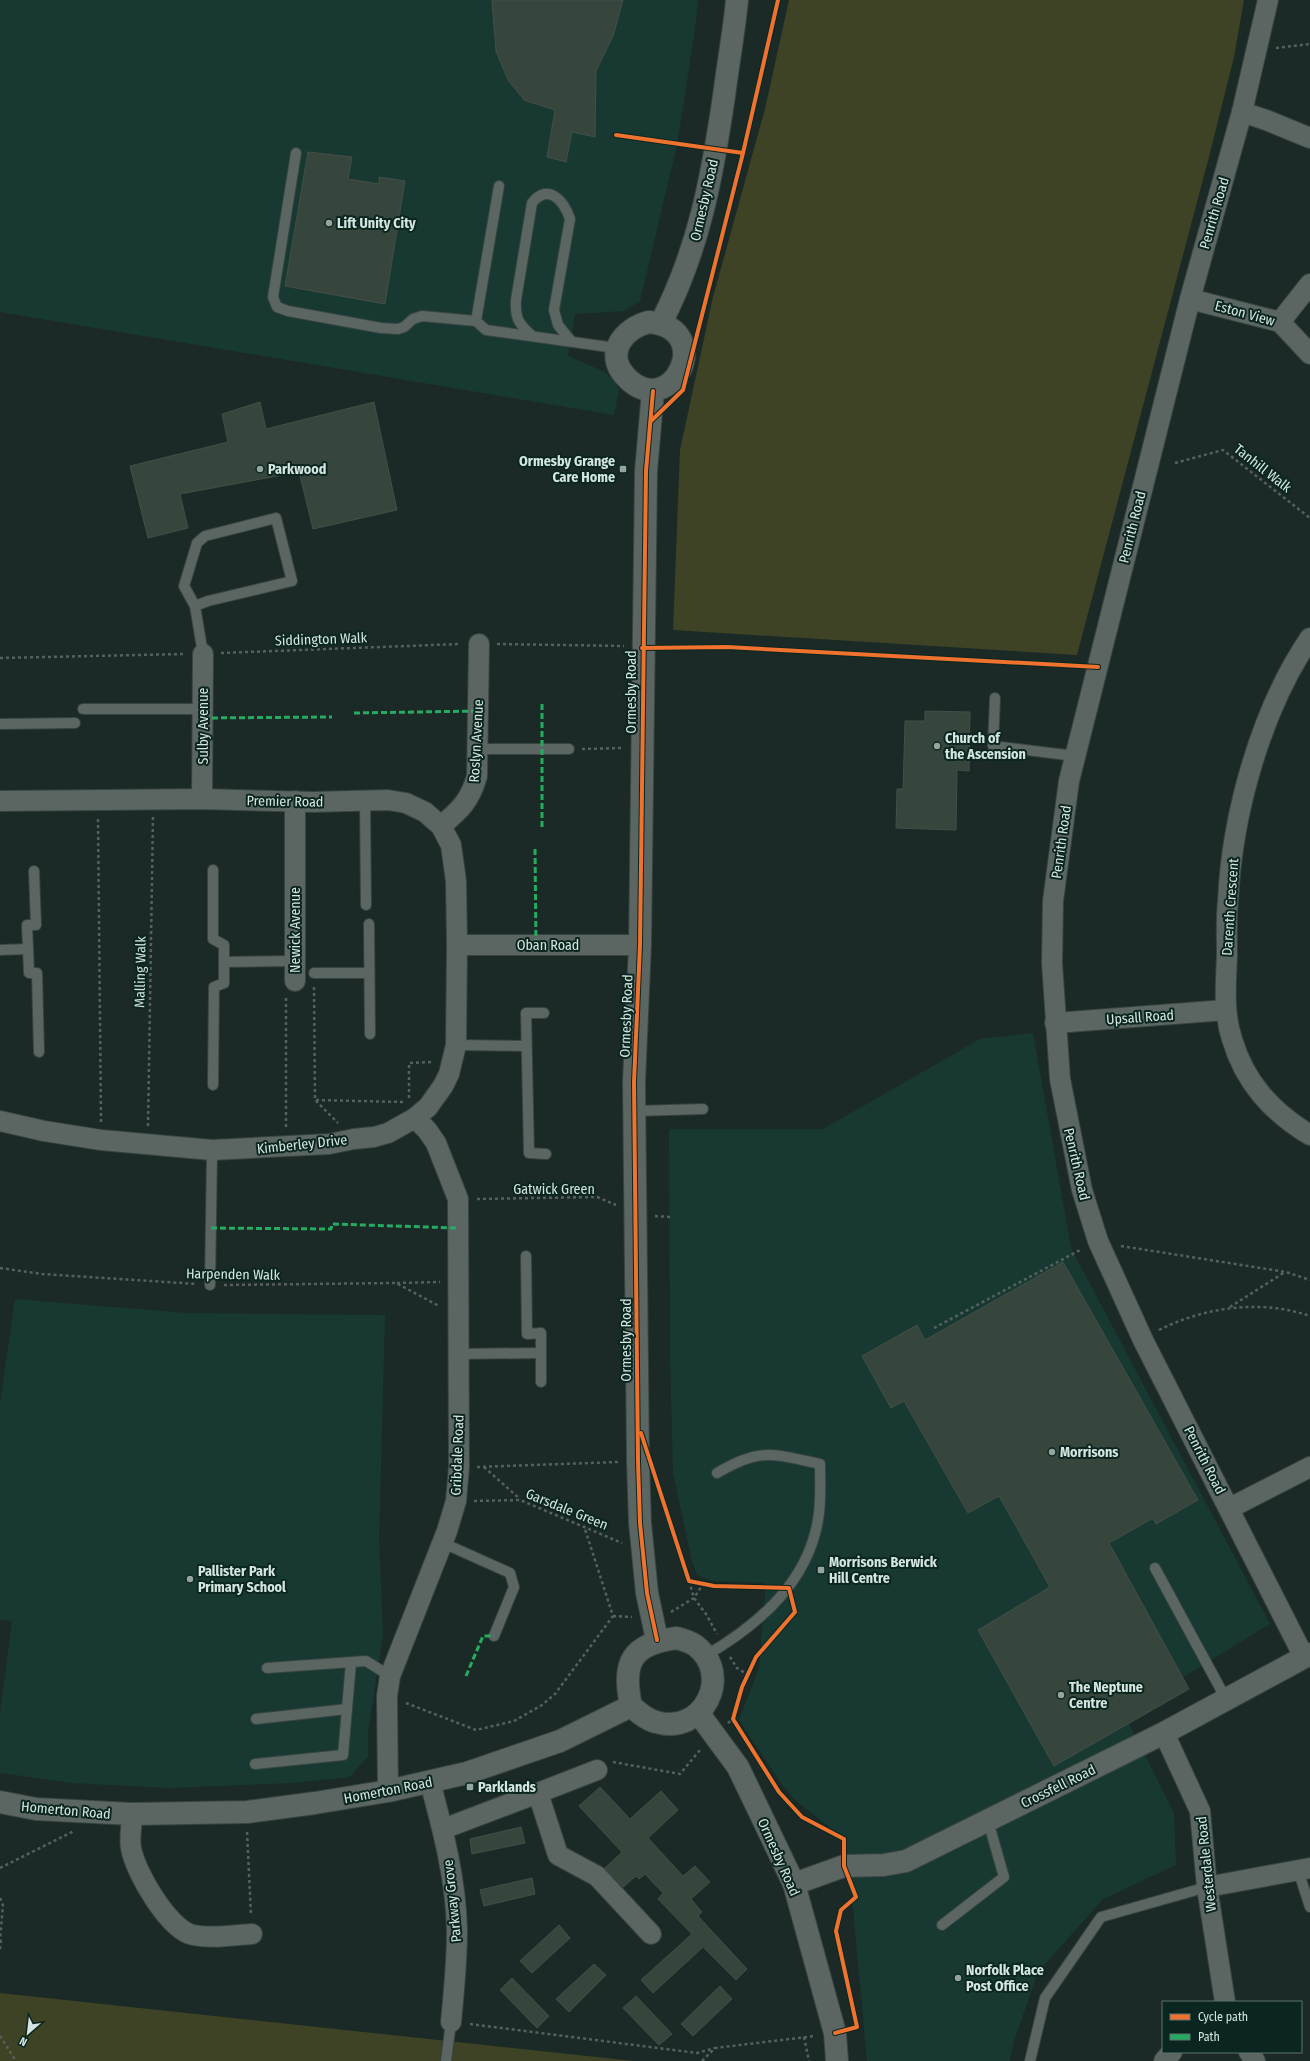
<svg xmlns="http://www.w3.org/2000/svg" width="1310" height="2061" font-family="'Fira Sans Condensed',sans-serif">
	<style>
		.built { fill: #183932 }
		.green { fill: #3d4324 }
		.building { fill: #37463d; stroke: #444e49 }
		.lines { fill: none; stroke-linecap: round; stroke-linejoin: round }
		.lane-casing { stroke: #374441; stroke-width: 12 }
		.street-casing { stroke: #374441; stroke-width: 22 }
		.secondary-casing { stroke: #374441; stroke-width: 24 }
		.path { stroke: #56615e; stroke-width: 2.5; stroke-dasharray: 3 3; stroke-linecap: butt }
		.lane { stroke: #5b6662; stroke-width: 10 }
		.street { stroke: #5b6662; stroke-width: 20 }
		.secondary { stroke: #5b6662; stroke-width: 22 }
		.quiet { stroke: #26ab63; stroke-width: 3; stroke-dasharray: 6 3; stroke-linecap: butt }
		.cycleway-casing { stroke: #0b2620; stroke-width: 6 }
		.cycleway { stroke: #ef722f; stroke-width: 4 }
		.poi-dot { fill: #94a49f; stroke: #0b2620; stroke-width: 1.5 }
		.labels { text-anchor: middle; stroke-width: 4; stroke-linejoin: round; paint-order: stroke }
		.street-label { font-size: 14px; fill: #d5e5e0; stroke: #0b2620 }
		.poi-label { font-size: 14px; font-weight: bold; fill: #d5e5e0; stroke: #0b2620; text-anchor: start }
	</style>
	<rect width="100%" height="100%" fill="#1b2a26"/>
	<!-- built -->
	<g class="built">
		<path d="M0 0H698L695 29 677 145 640 301 624 311 575 314 568 356 605 372 615 382 619 390 614 415 0 312Z"/>
		<path d="M1033 1033 1071 1248 1270 1624 1124 1713 1174 1813 1176 1865 1103 1899 1038 1972 1013 2044 1010 2061H867L849 1865 841 1842 837 1833 797 1802 782 1785 739 1720 759 1668 766 1583 712 1581 697 1575 692 1561 673 1473 670 1351 669 1129H823L980 1039Z"/>
		<path d="M15 1299 186 1313 385 1315 379 1539 383 1635 368 1732V1756L350 1777 292 1783 170 1788 72 1783 0 1773V1714L12 1621 0 1620V1404Z"/>
	</g>
	<!-- green -->
	<g class="green">
		<path d="M789 0H1244L1234 57 1210 153 1077 655 673 630 680 450 713 297 765 109Z"/>
		<path d="M0 1993 634 2061H0Z"/>
	</g>
	<!-- building -->
	<g class="building">
		<path d="M492 0H623L613 36 596 71 595 137 572 132 566 162 547 157 555 110 524 100 508 80 496 51Z"/>
		<path d="M308 152 352 157 348 179 379 184V177L405 181 385 304 285 286Z"/>
		<path d="M260 402 266 429 374 402 397 510 313 529 299 472 180 494 188 528 148 538 130 466 228 442 222 414Z"/>
		<path d="M925 711 970 712 969 771 957 770 956 830 896 828 897 789H903L905 721H925Z"/>
		<path d="M1063 1262 1198 1500 1156 1524 1153 1518 1109 1543 1189 1689 1054 1766 978 1630 1050 1587 999 1496 968 1513 904 1401 891 1408 862 1356 917 1325 925 1340Z"/>
		<path d="M600 1787 630 1819 661 1791 678 1810 648 1838 683 1876 695 1866 710 1882 691 1899 702 1912 698 1916 747 1969 736 1980 703 1947 653 1993 641 1980 692 1934 658 1899 663 1893 645 1874 639 1879 636 1876 623 1887 605 1868 622 1852 579 1806Z"/>
		<path d="M521 1827 525 1843 472 1854 470 1839Z"/>
		<path d="M532 1878 535 1894 484 1906 480 1890Z"/>
		<path d="M559 1925 570 1938 532 1973 520 1961Z"/>
		<path d="M594 1964 606 1975 569 2012 556 1999Z"/>
		<path d="M512 1978 549 2016 537 2028 500 1990Z"/>
		<path d="M720 1986 732 1999 693 2036 681 2024Z"/>
		<path d="M636 1996 672 2034 659 2045 623 2008Z"/>
	</g>
	<g class="lines">
		<!-- lane casing -->
		<g class="lane-casing">
			<g id="lane">
				<path d="M296 153 273 297 277 307 288 311 381 328 398 329 404 327 413 319 422 316 476 321"/>
				<path d="M499 186 476 321 486 330 616 348"/>
				<path d="M531 335C518 323 515 318 516 300L532 203C548 182 564 201 570 219L554 310 558 325 571 341"/>
				<path d="M195 606 208 601 292 581 276 518 205 536 197 543 184 586 195 606 203 654"/>
				<path d="M995 698 993 746 1075 756"/>
				<path d="M83 709H203"/>
				<path d="M0 724 75 723"/>
				<path d="M477 749H569"/>
				<path d="M365 800 366 905"/>
				<path d="M34 871 36 925H27L29 973H37L39 1052"/>
				<path d="M369 924 370 1034"/>
				<path d="M0 950 28 949"/>
				<path d="M224 962 295 961"/>
				<path d="M314 973H369"/>
				<path d="M544 1013H526L529 1153 546 1154"/>
				<path d="M456 1045 526 1046"/>
				<path d="M213 1085 214 987 224 983V945L213 939V870"/>
				<path d="M635 1111 703 1109"/>
				<path d="M526 1256 527 1334 541 1333V1382"/>
				<path d="M210 1285 212 1150"/>
				<path d="M459 1354 540 1353"/>
				<path d="M443 1543 510 1573 514 1587 494 1636"/>
				<path d="M1155 1568 1226 1699"/>
				<path d="M705 1656C760 1624 811 1580 819 1513 821 1497 820 1480 820 1464 773 1454 761 1447 717 1473"/>
				<path d="M267 1668 366 1661 390 1676"/>
				<path d="M256 1719 347 1709"/>
				<path d="M255 1764 343 1755 351 1662"/>
				<path d="M1298 1870 1310 1907"/>
				<path d="M942 1925 1004 1877 988 1821"/>
				<path d="M446 2061 451 2022"/>
				<path d="M1030 2061 1045 1998 1101 1917 1207 1887"/>
			</g>
		</g>
		<!-- street casing -->
		<g class="street-casing">
			<g id="street">
				<path d="M1268 0 1242 112 1190 299 1069 781 1053 901 1052 963 1060 1079 1082 1190 1098 1241 1143 1340 1304 1657"/>
				<path d="M1242 112 1266 120 1310 138"/>
				<path d="M1190 299 1280 322 1310 354"/>
				<path d="M1280 322 1310 284"/>
				<path d="M1310 638C1261 710 1232 814 1228 901 1226 919 1227 937 1227 955 1226 983 1223 1012 1232 1039 1245 1083 1272 1112 1310 1135"/>
				<path d="M202 799 203 654"/>
				<path d="M0 801 202 799 313 802 388 800 406 803 425 812 441 826 451 845 456 881 457 945 456 1045 449 1074 443 1086 428 1107 415 1118 388 1133 374 1137 354 1139 329 1144 212 1150 101 1140 44 1131 0 1121"/>
				<path d="M441 826C460 810 470 801 477 776L479 644"/>
				<path d="M457 945H640"/>
				<path d="M295 981V801"/>
				<path d="M1055 1023 1226 1010"/>
				<path d="M1230 1508 1310 1467"/>
				<path d="M1164 1733 1200 1811 1207 1887 1225 2002"/>
				<path d="M430 1782C443 1830 456 1880 457 1930 457 1961 454 1992 451 2022"/>
				<path d="M388 1791 387 1696 390 1676 447 1531 456 1501 459 1467 458 1199 436 1143 427 1130 415 1118"/>
				<path d="M538 1793 597 1770"/>
				<path d="M132 1814C132 1825 129 1838 131 1848 135 1872 169 1930 193 1935 212 1939 233 1935 252 1934"/>
				<path d="M443 1829 538 1793 558 1855 597 1876 651 1934"/>
				<path d="M1207 1887 1310 1868"/>
				<path d="M1249 2052 1255 2061"/>
				<path d="M1164 2061 1172 2052"/>
			</g>
		</g>
		<!-- secondary casing -->
		<g class="secondary-casing">
			<g id="secondary">
				<path d="M649 322C719 329 670 425 625 376 604 353 624 328 649 322Z"/>
				<path d="M661 323C699 249 712 178 724 96 728 64 734 32 737 0"/>
				<path d="M653 391 646 471 640 945 634 1082 638 1461 640 1523 647 1593 657 1640"/>
				<path d="M677 1638C683 1640 691 1642 696 1646 734 1676 702 1736 656 1722 647 1720 638 1712 631 1706 622 1662 631 1644 677 1638Z"/>
				<path d="M699 1714 738 1767 794 1884 835 2033 837 2061"/>
				<path d="M0 1802 36 1809 132 1814 247 1812 315 1803 388 1791 467 1773 560 1741 631 1706"/>
				<path d="M794 1884 844 1866 884 1865 906 1861 1164 1733 1310 1654"/>
			</g>
		</g>
		<!-- path -->
		<g class="path">
			<path d="M1276 48 1310 44"/>
			<path d="M1175 463 1223 450 1310 518"/>
			<path d="M497 644 624 646"/>
			<path d="M221 653 460 644"/>
			<path d="M0 658 184 654"/>
			<path d="M582 749 623 748"/>
			<path d="M98 819 101 1122"/>
			<path d="M314 987 315 1100 338 1123"/>
			<path d="M409 1098V1063L433 1062"/>
			<path d="M316 1100 403 1102"/>
			<path d="M148 1126 153 817"/>
			<path d="M286 1127V998"/>
			<path d="M477 1199 597 1197 616 1205"/>
			<path d="M655 1216 670 1217"/>
			<path d="M1121 1246 1286 1272 1310 1280"/>
			<path d="M0 1268 42 1274 197 1284"/>
			<path d="M397 1283 440 1282"/>
			<path d="M224 1285 396 1283 439 1306"/>
			<path d="M1230 1307 1285 1272"/>
			<path d="M934 1328 1082 1249"/>
			<path d="M1159 1330C1205 1307 1261 1299 1310 1316"/>
			<path d="M477 1467 618 1462"/>
			<path d="M484 1467 520 1499"/>
			<path d="M474 1501 520 1500 622 1543"/>
			<path d="M689 1581 694 1598 706 1614 717 1634"/>
			<path d="M671 1612 694 1598 703 1584"/>
			<path d="M613 1616 632 1617"/>
			<path d="M730 1657 737 1668 748 1675"/>
			<path d="M406 1703 476 1730 514 1721 542 1705 555 1694 613 1616 584 1526"/>
			<path d="M728 1723 733 1719"/>
			<path d="M613 1762 680 1774 700 1750"/>
			<path d="M247 1832 251 1915"/>
			<path d="M0 1868 74 1831"/>
			<path d="M0 1898 3 1905 0 1940"/>
			<path d="M0 1949 1 1940"/>
			<path d="M470 2024 697 2053 715 2048"/>
			<path d="M0 2036 16 2061"/>
			<path d="M804 2037 809 2061"/>
			<path d="M702 2061 715 2048 815 2036"/>
		</g>
		<!-- lane -->
		<use href="#lane" class="lane"/>
		<!-- street -->
		<use href="#street" class="street"/>
		<!-- secondary -->
		<use href="#secondary" class="secondary"/>
		<!-- quiet -->
		<g class="quiet">
			<path d="M542 704V829"/>
			<path d="M354 713 478 711"/>
			<path d="M203 718 332 717"/>
			<path d="M535 849 536 945"/>
			<path d="M211 1228 331 1229 332 1224 458 1228"/>
			<path d="M466 1676 483 1636H494"/>
		</g>
		<!-- cycleway casing -->
		<g class="cycleway-casing">
			<g id="cycleway">
				<path d="M616 135 743 153"/>
				<path d="M653 391 646 471 640 945 634 1082 638 1461 640 1523 647 1593 657 1640"/>
				<path d="M651 421 683 390 743 153 778 0"/>
				<path d="M642 648 727 647 1098 667"/>
				<path d="M641 1433 689 1581 714 1586 789 1588 795 1612 756 1657 742 1687 733 1719 779 1792 802 1817 844 1839V1866L856 1897 841 1910 836 1931 857 2027 835 2033"/>
			</g>
		</g>
		<!-- cycleway -->
		<use href="#cycleway" class="cycleway"/>
	</g>
	<!-- markers -->
	<g class="poi-dot">
		<circle cx="329" cy="223" r="4"/>
		<circle cx="260" cy="469" r="4"/>
		<rect x="619" y="465" width="8" height="8" rx="2"/>
		<circle cx="937" cy="746" r="4"/>
		<circle cx="1052" cy="1452" r="4"/>
		<rect x="817" y="1566" width="8" height="8" rx="2"/>
		<circle cx="190" cy="1579" r="4"/>
		<circle cx="1061" cy="1695" r="4"/>
		<rect x="466" y="1783" width="8" height="8" rx="2"/>
		<circle cx="958" cy="1978" r="4"/>
	</g>
	<g class="labels">
		<!-- street labels -->
		<g class="street-label">
			<text transform="translate(704 200) rotate(-77)" y="5">Ormesby Road</text>
			<text transform="translate(1214 213) rotate(-74)" y="5">Penrith Road</text>
			<text transform="translate(1245 313) rotate(15)" y="5">Eston View</text>
			<text transform="translate(1263 468) rotate(38)" y="5">Tanhill Walk</text>
			<text transform="translate(1132 527) rotate(-76)" y="5">Penrith Road</text>
			<text transform="translate(321 639) rotate(-2)" y="5">Siddington Walk</text>
			<text transform="translate(631 692) rotate(-90)" y="5">Ormesby Road</text>
			<text transform="translate(203 726) rotate(-90)" y="5">Sulby Avenue</text>
			<text transform="translate(476 741) rotate(-87)" y="5">Roslyn Avenue</text>
			<text transform="translate(285 801) rotate(1)" y="5">Premier Road</text>
			<text transform="translate(1061 842) rotate(-82)" y="5">Penrith Road</text>
			<text transform="translate(1230 907) rotate(-86)" y="5">Darenth Crescent</text>
			<text transform="translate(295 930) rotate(-90)" y="5">Newick Avenue</text>
			<text x="548" y="950">Oban Road</text>
			<text transform="translate(140 972) rotate(-89)" y="5">Malling Walk</text>
			<text transform="translate(626 1016) rotate(-88)" y="5">Ormesby Road</text>
			<text transform="translate(1140 1017) rotate(-4)" y="5">Upsall Road</text>
			<text transform="translate(302 1144) rotate(-6)" y="5">Kimberley Drive</text>
			<text transform="translate(1077 1164) rotate(77)" y="5">Penrith Road</text>
			<text x="554" y="1194">Gatwick Green</text>
			<text transform="translate(233 1274) rotate(1)" y="5">Harpenden Walk</text>
			<text transform="translate(626 1340) rotate(-90)" y="5">Ormesby Road</text>
			<text transform="translate(457 1455) rotate(-88)" y="5">Gribdale Road</text>
			<text transform="translate(1205 1460) rotate(63)" y="5">Penrith Road</text>
			<text transform="translate(567 1509) rotate(22)" y="5">Garsdale Green</text>
			<text transform="translate(1058 1786) rotate(-26)" y="5">Crossfell Road</text>
			<text transform="translate(388 1790) rotate(-11)" y="5">Homerton Road</text>
			<text transform="translate(66 1810) rotate(5)" y="5">Homerton Road</text>
			<text transform="translate(779 1857) rotate(66)" y="5">Ormesby Road</text>
			<text transform="translate(1206 1864) rotate(-96)" y="5">Westerdale Road</text>
			<text transform="translate(452 1901) rotate(-96)" y="5">Parkway Grove</text>
		</g>
		<!-- poi labels -->
		<g class="poi-label">
			<text x="337" y="228">Lift Unity City</text>
			<text x="615" y="466" text-anchor="end">Ormesby Grange<tspan x="615" dy="16">Care Home</tspan></text>
			<text x="268" y="474">Parkwood</text>
			<text x="945" y="743">Church of<tspan x="945" dy="16">the Ascension</tspan></text>
			<text x="1060" y="1457">Morrisons</text>
			<text x="829" y="1567">Morrisons Berwick<tspan x="829" dy="16">Hill Centre</tspan></text>
			<text x="198" y="1576">Pallister Park<tspan x="198" dy="16">Primary School</tspan></text>
			<text x="1069" y="1692">The Neptune<tspan x="1069" dy="16">Centre</tspan></text>
			<text x="478" y="1792">Parklands</text>
			<text x="966" y="1975">Norfolk Place<tspan x="966" dy="16">Post Office</tspan></text>
		</g>
	</g>
	<!-- legend -->
	<rect x="1162" y="2001" width="140" height="52" fill="#0b2620" stroke="#5c726d"/>
	<rect x="1170" y="2014" width="20" height="6" fill="#ef722f" stroke="#5c726d"/>
	<text x="1198" y="2021" font-size="12" fill="#d5e5e0">Cycle path</text>
	<rect x="1170" y="2034" width="20" height="6" fill="#26ab63" stroke="#5c726d"/>
	<text x="1198" y="2041" font-size="12" fill="#d5e5e0">Path</text>
	<!-- north arrow -->
	<g transform="translate(28 2033) rotate(208)" stroke="#0b2620" stroke-width="3" paint-order="stroke">
	<path d="M0-3L7 15L0 10L-7 15Z" fill="#d5e5e0"/>
	<text y="-6" font-size="11" font-weight="bold" text-anchor="middle" fill="#d5e5e0">N</text>
	</g>
</svg>
